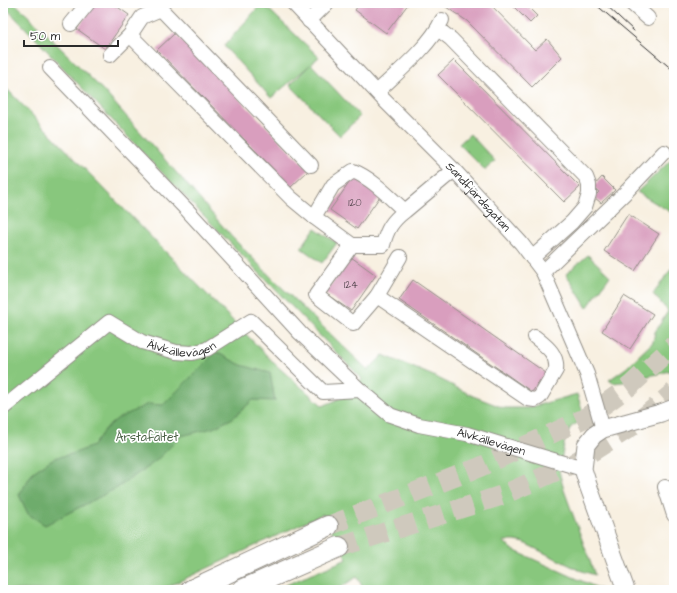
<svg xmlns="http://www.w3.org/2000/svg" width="677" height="593" font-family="'Architects Daughter',sans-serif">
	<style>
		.green { fill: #88c77d; stroke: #5a7954 }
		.forest { fill: #6eac6c; stroke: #4c6c4c }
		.building { fill: #d99ebe }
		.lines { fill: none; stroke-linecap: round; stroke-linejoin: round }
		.highway-tunnel { stroke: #cfc9bd; stroke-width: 20; stroke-dasharray: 20 10; stroke-linecap: butt }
		.minor-casing { stroke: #928e86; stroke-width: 16 }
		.major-casing { stroke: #928e86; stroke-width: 19 }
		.highway-casing { stroke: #928e86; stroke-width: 22 }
		.minor { stroke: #fff; stroke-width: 14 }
		.major { stroke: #fff; stroke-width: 17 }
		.highway { stroke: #fff; stroke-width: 20 }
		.tram { stroke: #2b2b2b; stroke-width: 1 }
		.labels { text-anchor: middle; stroke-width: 3.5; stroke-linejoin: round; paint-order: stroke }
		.number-label { font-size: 10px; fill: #564850 }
		.street-label { font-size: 12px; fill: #2b2b2b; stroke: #fff }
		.park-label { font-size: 12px; fill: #4c6248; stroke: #fff }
	</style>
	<rect width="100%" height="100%" fill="#fff"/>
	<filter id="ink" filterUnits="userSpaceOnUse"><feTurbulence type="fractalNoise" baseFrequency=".025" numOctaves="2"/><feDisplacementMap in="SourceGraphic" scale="8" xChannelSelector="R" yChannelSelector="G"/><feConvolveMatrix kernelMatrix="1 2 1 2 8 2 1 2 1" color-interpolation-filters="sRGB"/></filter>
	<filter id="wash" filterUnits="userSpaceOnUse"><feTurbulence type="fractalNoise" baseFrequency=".012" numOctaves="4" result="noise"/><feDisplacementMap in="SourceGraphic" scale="16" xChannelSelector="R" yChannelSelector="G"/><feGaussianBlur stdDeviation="0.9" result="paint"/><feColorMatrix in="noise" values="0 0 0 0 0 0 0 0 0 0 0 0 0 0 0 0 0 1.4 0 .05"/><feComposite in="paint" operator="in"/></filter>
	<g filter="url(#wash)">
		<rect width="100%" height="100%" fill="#f8f0e1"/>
		<!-- green -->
		<g class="green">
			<path d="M3 3H15L102 89 192 190 231 236 273 279 368 370 383 355 436 377 473 396 504 408H528L577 394 585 418 571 427 565 440 559 471 564 490 595 575 579 570 524 543 515 541H503L513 550 602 590H364L357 577 336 590H274L347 559 323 514 161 590H3V85L277 366 323 406C340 398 351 395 362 379L146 156 34 37 3 5Z"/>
			<path d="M262 3 319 57 311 64 360 116 340 136 290 85 310 65 271 98 224 46Z"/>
			<path d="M470 134 495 161 485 170 459 144Z"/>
			<path d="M674 157V217L672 213 637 192Z"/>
			<path d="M315 228 337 243 322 263 301 248Z"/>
			<path d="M588 255 610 276 587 308 566 274Z"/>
			<path d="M674 265V370L623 382 613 383 609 380 626 368 653 342 655 332 668 311 653 294Z"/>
		</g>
		<!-- forest -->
		<path class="forest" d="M216 352 241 365 270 373 275 401 253 400 233 418 213 428 181 436 156 461 117 488 45 525 28 514 19 495 33 472 54 458 72 454 93 446 105 429 117 419 148 404 163 405Z"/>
		<g id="blocks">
			<!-- building -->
			<g class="building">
				<path d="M95 3H112L129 15 105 49 77 29Z"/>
				<path d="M360 3H409L386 33 355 10Z"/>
				<path d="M440 3H489L535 50 547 39 562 57 532 87 467 21Z"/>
				<path d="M510 3H524L537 16 530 23Z"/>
				<path d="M175 33 309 170 291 187 157 50Z"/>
				<path d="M454 60 580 187 564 202 438 75Z"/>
				<path d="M354 176 381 195 357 229 330 210Z"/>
				<path d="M602 177 615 190 601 203 594 197 599 192 593 187Z"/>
				<path d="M628 214 659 234 635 271 604 251Z"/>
				<path d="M351 257 376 275 351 311 325 293Z"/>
				<path d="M413 280 546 373 532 392 399 300Z"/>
				<path d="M624 296 653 314 630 349 602 331Z"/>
			</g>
		</g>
	</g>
	<g filter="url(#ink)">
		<use href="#blocks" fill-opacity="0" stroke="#928e86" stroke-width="1"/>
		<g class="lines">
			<!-- highway-tunnel -->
			<g class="highway-tunnel">
				<path d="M328 526 480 467 585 418 630 386 674 345"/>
				<path d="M339 547 503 495 574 463 634 425 674 392"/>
			</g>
			<!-- minor casing -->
			<g class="minor-casing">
				<g id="minor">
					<path d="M155 3 311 165"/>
					<path id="s1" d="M293 3 384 100 454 170 521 243 543 272 587 374 603 429"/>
					<path d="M631 3 648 18"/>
					<path d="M309 21 327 3"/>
					<path d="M71 24 88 3"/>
					<path d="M438 29 451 39 586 177 589 185V194L585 207 572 222 532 258"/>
					<path d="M130 35 291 198 314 217"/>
					<path d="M110 55 130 35 142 17 161 9"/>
					<path id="s2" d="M50 68 188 211 300 333 360 390 390 415 419 425 467 434 583 469"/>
					<path d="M377 92C397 73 431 45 442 20"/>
					<path d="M405 211C389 197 373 179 353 171L333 185 314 217 352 245H383C387 229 392 221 405 211L454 170"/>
					<path d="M352 245 316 295 353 324 377 296 400 257"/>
					<path d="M543 272 625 193 664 152"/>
					<path d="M377 296 528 399 535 400 540 397 556 370C558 354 546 346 535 337"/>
					<path id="s3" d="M3 408 109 322 142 342 176 352 192 353 207 349 251 321 323 392 360 390"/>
					<path d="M665 487 674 515"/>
				</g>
			</g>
			<!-- major casing -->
			<g class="major-casing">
				<path id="major" d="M626 590 588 485 583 469 586 445 594 435 603 429 661 413 674 408"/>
			</g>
			<!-- highway casing -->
			<g class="highway-casing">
				<g id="highway">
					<path d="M191 590 328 526"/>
					<path d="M242 590 339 547"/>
				</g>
			</g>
			<!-- minor -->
			<use href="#minor" class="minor"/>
			<!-- major -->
			<use href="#major" class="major"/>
			<!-- highway -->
			<use href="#highway" class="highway"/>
			<!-- tram -->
			<g class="tram">
				<path d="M594 3 674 71"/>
				<path d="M604 3 634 31"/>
			</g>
		</g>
	</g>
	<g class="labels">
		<!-- number labels -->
		<g class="number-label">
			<text x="355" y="206">120</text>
			<text x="351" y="288">124</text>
		</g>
		<!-- street labels -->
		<g class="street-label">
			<text dy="4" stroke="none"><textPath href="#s1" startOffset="268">Sandfjärdsgatan</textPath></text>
			<text dy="4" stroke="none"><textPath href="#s3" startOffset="216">Älvkällevägen</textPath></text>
			<text dy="4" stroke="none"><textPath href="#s2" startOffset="591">Älvkällevägen</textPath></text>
		</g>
		<!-- park labels -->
		<g class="park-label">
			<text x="147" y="441">Årstafältet</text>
		</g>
	</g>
	<!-- margin -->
	<rect width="677" height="593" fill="none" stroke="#fff" stroke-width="16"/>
	<!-- scale -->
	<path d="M24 40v6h94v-6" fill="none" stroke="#2b2b2b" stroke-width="2"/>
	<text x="30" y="40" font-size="12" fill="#2b2b2b" stroke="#ffffff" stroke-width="3" paint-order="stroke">50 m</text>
</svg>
